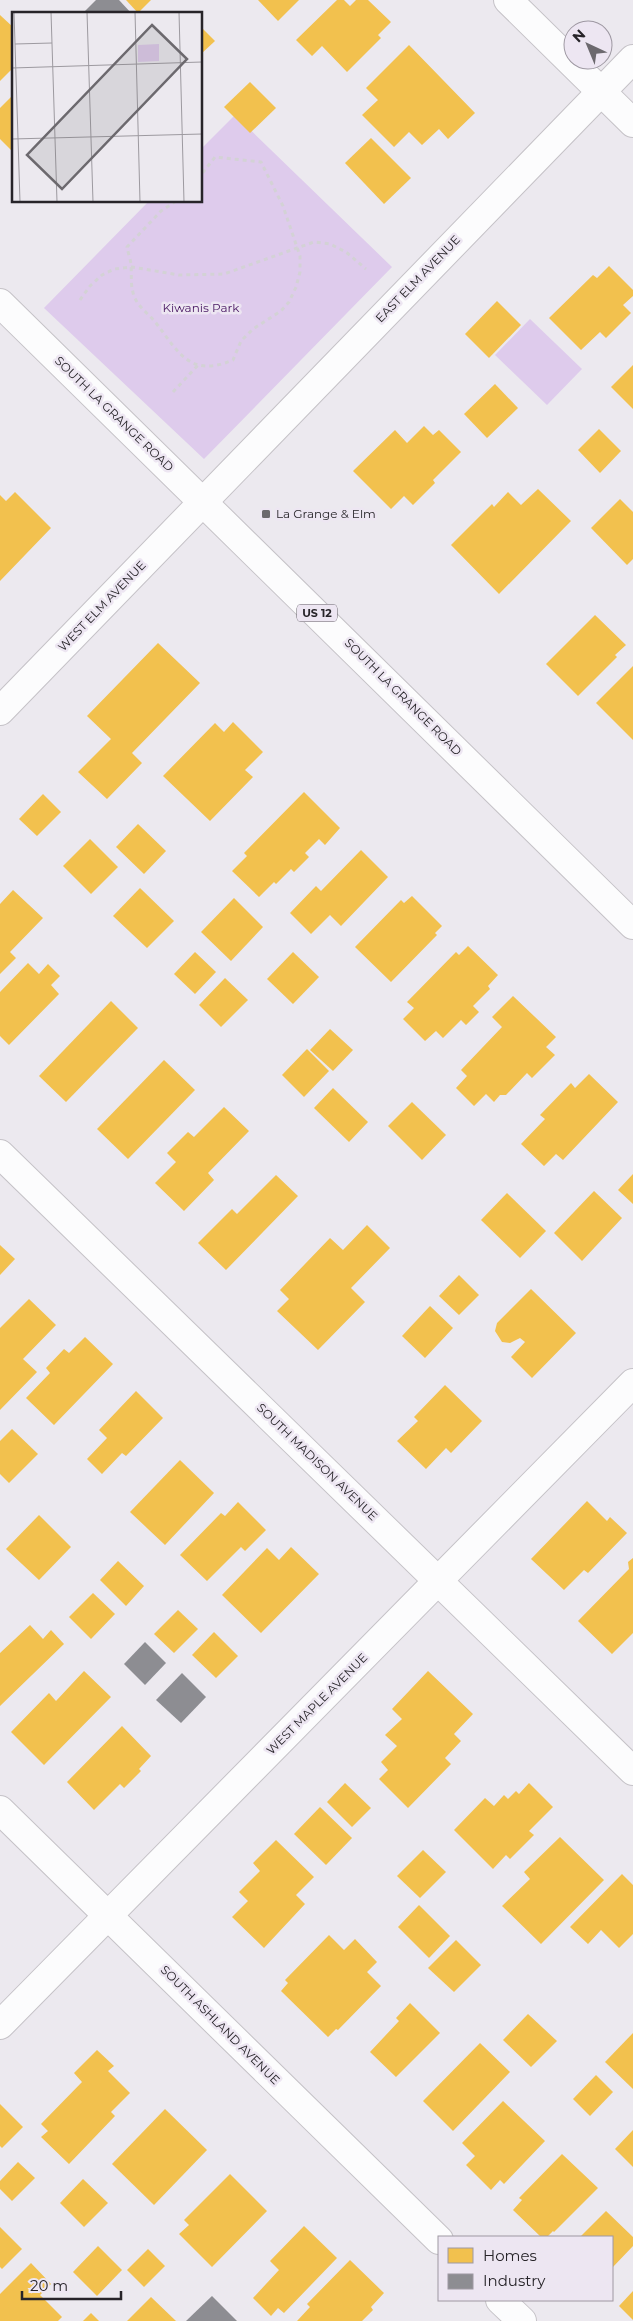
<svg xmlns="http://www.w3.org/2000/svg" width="633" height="2321" font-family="Montserrat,sans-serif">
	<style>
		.green { fill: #decbec }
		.homes { fill: #f2c14e }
		.industry { fill: #8d8d92 }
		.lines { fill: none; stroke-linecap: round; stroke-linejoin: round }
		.minor-casing { stroke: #c5c2c7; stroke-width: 30 }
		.major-casing { stroke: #c5c2c7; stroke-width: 30 }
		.path { stroke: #d3d2d5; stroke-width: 3; stroke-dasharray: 4 4; stroke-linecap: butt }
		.minor { stroke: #fcfcfd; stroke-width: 28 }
		.major { stroke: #fcfcfd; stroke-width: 28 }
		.poi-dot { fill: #6c696e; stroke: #ede6f2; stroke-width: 2 }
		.labels { text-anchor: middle; stroke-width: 5; stroke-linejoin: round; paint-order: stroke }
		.shield { fill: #ede6f2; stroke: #625e65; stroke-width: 1 }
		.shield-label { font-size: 11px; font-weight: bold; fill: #272429 }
		.street-label { font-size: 12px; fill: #272429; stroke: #ede6f2 }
		.park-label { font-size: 12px; fill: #471661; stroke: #ede6f2 }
		.poi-label { font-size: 12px; fill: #272429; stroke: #ede6f2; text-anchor: start }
		.inset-road { fill: none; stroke: #9d9aa0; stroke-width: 1 }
		.view { fill: #6c696e; fill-opacity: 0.15; stroke: #6c696e; stroke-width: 2.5 }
		.inset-edge { fill: none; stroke: #272429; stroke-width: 2.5 }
	</style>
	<rect width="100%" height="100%" fill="#ece9ef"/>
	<!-- green -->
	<g class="green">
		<path d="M235 115 392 267 204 459 44 308 149 201H201V149Z"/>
		<path d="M530 319 582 369 547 405 495 355Z"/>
	</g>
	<!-- homes -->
	<g class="homes">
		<path d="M126 0H151L138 13Z"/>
		<path d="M258 0H299L278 21Z"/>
		<path d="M337 0H344L350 6 356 0H368L391 22 378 35 381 38 347 72 322 46 312 56 296 40Z"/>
		<path d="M0 15 14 28V67L0 81Z"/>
		<path d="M201 27 215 41 201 54Z"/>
		<path d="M409 45 475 113 448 139 439 129 422 145 409 132 394 147 362 115 378 100 366 88Z"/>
		<path d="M250 82 276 108 250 133 224 107Z"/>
		<path d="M14 94V153L0 139V108Z"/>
		<path d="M371 138 411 178 384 204 345 163Z"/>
		<path d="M609 266 633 290V296L623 305 631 313 606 338 600 332 581 350 549 318 593 275 597 278Z"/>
		<path d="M497 301 521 325 489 358 465 334Z"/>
		<path d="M633 365V409L611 387Z"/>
		<path d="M495 384 518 408 487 438 464 414Z"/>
		<path d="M424 426 433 435 439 430 461 452 433 480 435 483 413 505 404 496 391 509 353 471 395 430 407 443Z"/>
		<path d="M599 429 621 451 600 473 578 450Z"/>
		<path d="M538 489 571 521 499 594 451 545 492 504 494 507 508 492 521 505Z"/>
		<path d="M15 492 51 528 0 581V495L6 501Z"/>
		<path d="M620 499 633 512V559L627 565 591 528Z"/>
		<path d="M595 615 626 645 615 655 617 657 578 696 546 664Z"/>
		<path d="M158 643 200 683 132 753 142 763 107 799 78 772 111 739 87 716Z"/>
		<path d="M633 666V740L596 703Z"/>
		<path d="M233 722 263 752 245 770 253 777 210 821 163 776 215 723 224 732Z"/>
		<path d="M304 792 340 828 325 845 319 839 305 853 309 857 294 872 291 869 276 884 274 882 259 897 232 871 247 856 244 853Z"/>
		<path d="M43 794 61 812 37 836 19 819Z"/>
		<path d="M138 824 166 851 144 874 116 847Z"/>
		<path d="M90 839 118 867 91 894 63 866Z"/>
		<path d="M361 850 388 877 341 926 330 915 311 934 290 913 316 886 321 891Z"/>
		<path d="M140 888 174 921 147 948 113 916Z"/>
		<path d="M13 890 43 918 10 952 16 958 0 974V904Z"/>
		<path d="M412 896 442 926 435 933 437 935 391 982 355 947 401 900 404 903Z"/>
		<path d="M234 898 263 927 231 961 201 932Z"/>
		<path d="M468 946 498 975 488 986 490 989 473 1006 479 1012 466 1025 461 1020 443 1038 436 1031 425 1041 403 1019 414 1008 407 1002 456 952 459 955Z"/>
		<path d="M195 952 216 972 195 994 174 974Z"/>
		<path d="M293 952 319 977 293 1004 267 979Z"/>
		<path d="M28 963 39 974 48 964 60 976 51 985 59 994 9 1045 0 1036V992Z"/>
		<path d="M225 978 248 1000 221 1027 199 1005Z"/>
		<path d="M513 996 556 1037 546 1047 555 1055 532 1078 527 1073 506 1095H500L494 1102 486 1094 474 1106 456 1088 467 1076 461 1070 502 1027 492 1017Z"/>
		<path d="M111 1001 138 1028 66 1102 39 1076Z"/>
		<path d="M330 1029 353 1050 333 1071 310 1050Z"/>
		<path d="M307 1049 329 1071 304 1097 282 1075Z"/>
		<path d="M164 1060 195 1090 128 1159 97 1129Z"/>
		<path d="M589 1074 618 1102 563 1160 556 1154 544 1166 521 1144 545 1119 540 1115 571 1083 575 1088Z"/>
		<path d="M333 1088 368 1122 349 1142 314 1108Z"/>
		<path d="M412 1102 446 1135 422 1160 388 1126Z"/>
		<path d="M224 1107 249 1131 208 1173 214 1180 184 1211 155 1183 176 1162 167 1153 188 1132 194 1137Z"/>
		<path d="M633 1174V1204L618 1190Z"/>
		<path d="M276 1175 298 1196 226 1270 198 1243 232 1209 237 1214Z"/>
		<path d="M594 1191 622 1218 582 1261 554 1233Z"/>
		<path d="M507 1193 546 1231 520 1258 481 1220Z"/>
		<path d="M367 1225 390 1248 351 1288 365 1302 318 1350 277 1311 289 1299 280 1290 330 1238 343 1250Z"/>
		<path d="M0 1245 15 1259 0 1275Z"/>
		<path d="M459 1275 479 1295 459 1315 439 1296Z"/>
		<path d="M531 1289 576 1333 532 1378 511 1357 525 1342 520 1338 510 1343 502 1342 495 1331 497 1323Z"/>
		<path d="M29 1299 56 1325 23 1359 37 1372 0 1410V1328Z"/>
		<path d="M430 1306 453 1328 425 1358 402 1336Z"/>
		<path d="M85 1337 113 1364 54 1425 26 1398 50 1373 46 1368 64 1349 69 1353Z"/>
		<path d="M445 1385 482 1421 451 1453 446 1448 426 1469 397 1441 418 1421 414 1417Z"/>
		<path d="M136 1391 163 1418 126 1456 122 1453 102 1474 87 1459 107 1438 99 1430Z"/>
		<path d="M12 1429 38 1454 9 1483 0 1474V1441Z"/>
		<path d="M180 1460 214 1493 165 1545 130 1512Z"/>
		<path d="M587 1501 607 1521 610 1517 627 1533 588 1573 584 1570 564 1590 531 1559Z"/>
		<path d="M238 1502 266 1530 245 1551 241 1547 207 1581 180 1555 221 1513 225 1516Z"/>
		<path d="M39 1515 71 1547 39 1580 6 1549Z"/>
		<path d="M291 1547 319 1574 261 1633 222 1595 267 1548 279 1560Z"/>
		<path d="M633 1558V1633L612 1654 578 1621 629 1569 628 1562Z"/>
		<path d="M118 1561 144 1586 126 1606 100 1580Z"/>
		<path d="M93 1593 115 1614 91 1639 69 1617Z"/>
		<path d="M178 1610 198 1629 174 1653 154 1634Z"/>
		<path d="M30 1625 43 1639 51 1630 64 1644 0 1706V1653Z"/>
		<path d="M214 1632 238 1656 216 1678 192 1655Z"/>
		<path d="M84 1671 111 1697 44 1765 11 1732 49 1693 56 1701Z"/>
		<path d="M428 1671 473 1714 454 1734 461 1741 445 1758 451 1764 408 1808 379 1779 388 1770 381 1762 397 1746 385 1735 402 1719 392 1709Z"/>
		<path d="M122 1726 151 1756 139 1769 141 1771 124 1788 120 1784 94 1810 67 1782Z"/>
		<path d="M345 1783 371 1808 352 1827 327 1802Z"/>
		<path d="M529 1783 553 1807 529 1831 534 1835 510 1859 506 1855 493 1869 454 1830 485 1798 494 1806 504 1795 508 1799 516 1791 519 1794Z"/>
		<path d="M320 1807 352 1838 326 1865 294 1834Z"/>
		<path d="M560 1837 604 1880 541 1944 502 1906 530 1879 524 1872Z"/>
		<path d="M276 1840 314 1877 296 1895 305 1904 264 1948 232 1917 248 1901 239 1892 260 1871 253 1863Z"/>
		<path d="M423 1850 446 1872 420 1898 397 1876Z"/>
		<path d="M622 1874 633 1885V1934L619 1948 601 1930 588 1944 570 1927Z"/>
		<path d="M419 1905 450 1936 429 1958 398 1927Z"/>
		<path d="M329 1935 344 1950 355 1939 377 1962 367 1972 381 1986 338 2030 336 2029 328 2037 281 1991 288 1983 285 1980Z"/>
		<path d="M456 1940 481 1965 454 1992 428 1968Z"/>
		<path d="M410 2003 440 2033 396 2077 370 2052 399 2021 396 2018Z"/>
		<path d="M528 2014 557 2041 531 2067 503 2040Z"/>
		<path d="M633 2033V2089L605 2062Z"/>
		<path d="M480 2043 510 2072 453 2131 423 2101Z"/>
		<path d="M97 2050 114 2066 108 2071 130 2093 111 2112 115 2116 69 2164 41 2137 48 2131 41 2124 82 2082 74 2073Z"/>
		<path d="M596 2075 613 2092 590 2116 573 2099Z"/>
		<path d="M503 2101 545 2141 504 2184 500 2180 491 2190 466 2165 475 2156 462 2143Z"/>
		<path d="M0 2104 23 2127 2 2148 0 2146Z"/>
		<path d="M165 2109 207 2150 154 2205 112 2164Z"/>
		<path d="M633 2130V2167L615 2149Z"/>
		<path d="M562 2154 598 2188 554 2232 553 2231 547 2237H541L513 2210 522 2200 519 2198Z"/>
		<path d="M18 2162 35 2178 12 2201 0 2189V2181Z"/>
		<path d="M230 2174 267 2211 212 2267 179 2234 189 2225 184 2220Z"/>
		<path d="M83 2179 108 2203 84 2227 60 2203Z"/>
		<path d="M606 2211 633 2237V2246L612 2268V2237H580Z"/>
		<path d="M304 2226 337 2258 284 2313 278 2308 271 2316 253 2298 279 2270 270 2261Z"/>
		<path d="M0 2227 22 2249 2 2269 0 2267Z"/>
		<path d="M98 2246 122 2270 97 2296 73 2272Z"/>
		<path d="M148 2249 165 2266 144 2287 127 2270Z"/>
		<path d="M350 2260 384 2293 371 2307 373 2310 362 2321H297L310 2307 307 2304Z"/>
		<path d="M31 2263 51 2284 40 2295 62 2317 58 2321H0V2294Z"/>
		<path d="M633 2291V2320L619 2306Z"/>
		<path d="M151 2297 176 2321H127Z"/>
		<path d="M91 2313 99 2321H83Z"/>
	</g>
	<!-- industry -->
	<g class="industry">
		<path d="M96 0H119L132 14H82Z"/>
		<path d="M145 1642 166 1663 145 1685 124 1664Z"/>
		<path d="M182 1673 206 1697 181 1723 156 1700Z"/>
		<path d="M212 2296 237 2321H186Z"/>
	</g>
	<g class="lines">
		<!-- minor casing -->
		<g class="minor-casing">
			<g id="minor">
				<path d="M508 0 633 123"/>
				<path d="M0 711 633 59"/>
				<path d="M0 1154 633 1771"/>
				<path d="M0 1810 439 2240"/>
				<path d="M0 2025 633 1383"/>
				<path d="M500 2300 522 2321"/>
			</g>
		</g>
		<!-- major casing -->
		<g class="major-casing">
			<path id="major" d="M0 303 633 925"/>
		</g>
		<!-- path -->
		<g class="path">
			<path d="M176 201 161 211 127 247C128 253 131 260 131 266 132 278 130 284 134 296 138 307 149 314 156 323 179 353 190 378 233 360L241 341 253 329 281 311 289 302 296 287 300 272V256L283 206 261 162 215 157 201 175"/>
			<path d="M80 300 90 286 102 275 114 269 132 267 179 275 224 274 314 242 330 244 346 252 366 269"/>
			<path d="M173 392 199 364"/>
		</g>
		<!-- minor -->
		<use href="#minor" class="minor"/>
		<!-- major -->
		<use href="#major" class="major"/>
	</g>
	<!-- markers -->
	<rect class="poi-dot" x="261" y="509" width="10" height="10" rx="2.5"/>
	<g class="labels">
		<!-- shield labels -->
		<rect class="shield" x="297" y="604.5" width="40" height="17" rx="4"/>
		<g class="shield-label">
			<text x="317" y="617">US 12</text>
		</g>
		<!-- street labels -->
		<g class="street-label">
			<text transform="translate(418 279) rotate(-46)" y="4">EAST ELM AVENUE</text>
			<text transform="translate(114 414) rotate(44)" y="4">SOUTH LA GRANGE ROAD</text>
			<text transform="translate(102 606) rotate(-46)" y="4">WEST ELM AVENUE</text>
			<text transform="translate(403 697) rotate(45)" y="4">SOUTH LA GRANGE ROAD</text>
			<text transform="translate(317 1462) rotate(44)" y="4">SOUTH MADISON AVENUE</text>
			<text transform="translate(317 1704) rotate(-45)" y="4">WEST MAPLE AVENUE</text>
			<text transform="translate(220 2025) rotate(45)" y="4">SOUTH ASHLAND AVENUE</text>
		</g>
		<!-- park labels -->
		<g class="park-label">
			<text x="201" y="312">Kiwanis Park</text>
		</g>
		<!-- poi labels -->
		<g class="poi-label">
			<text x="276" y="518">La Grange &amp; Elm</text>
		</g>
	</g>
	<!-- overview -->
	<g transform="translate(12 12)">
		<rect width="190" height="190" fill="#ece9ef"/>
		<path d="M147 32V49L126 50V33Z" fill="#decbec"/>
		<path class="inset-road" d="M2 0 8 190M39 0 45 190M75 0 81 190M123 0 128 190M167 0 172 190M3 32 40 31M0 56 190 50M0 127 190 122"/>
		<path class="view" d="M140 13 175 47 50 177 15 143Z"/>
		<rect width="190" height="190" class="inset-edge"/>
	</g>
	<!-- legend -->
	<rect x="438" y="2236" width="175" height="65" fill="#ede6f2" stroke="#9e98a2"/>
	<rect x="448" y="2248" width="25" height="15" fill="#f2c14e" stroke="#9e98a2"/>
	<text x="483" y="2261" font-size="15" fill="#272429">Homes</text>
	<rect x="448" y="2274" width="25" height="15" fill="#8d8d92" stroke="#9e98a2"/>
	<text x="483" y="2286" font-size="15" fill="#272429">Industry</text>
	<!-- north arrow -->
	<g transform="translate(588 45) rotate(316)"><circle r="24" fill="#ede6f2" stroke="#9e98a2"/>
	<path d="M0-4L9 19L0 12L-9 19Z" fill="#6c696e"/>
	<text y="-8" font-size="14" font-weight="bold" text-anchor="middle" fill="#272429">N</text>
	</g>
	<!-- scale -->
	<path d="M22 2291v8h99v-8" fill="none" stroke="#272429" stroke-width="2.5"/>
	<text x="30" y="2291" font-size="15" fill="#272429" stroke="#ede6f2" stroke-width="4" paint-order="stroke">20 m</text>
</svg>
